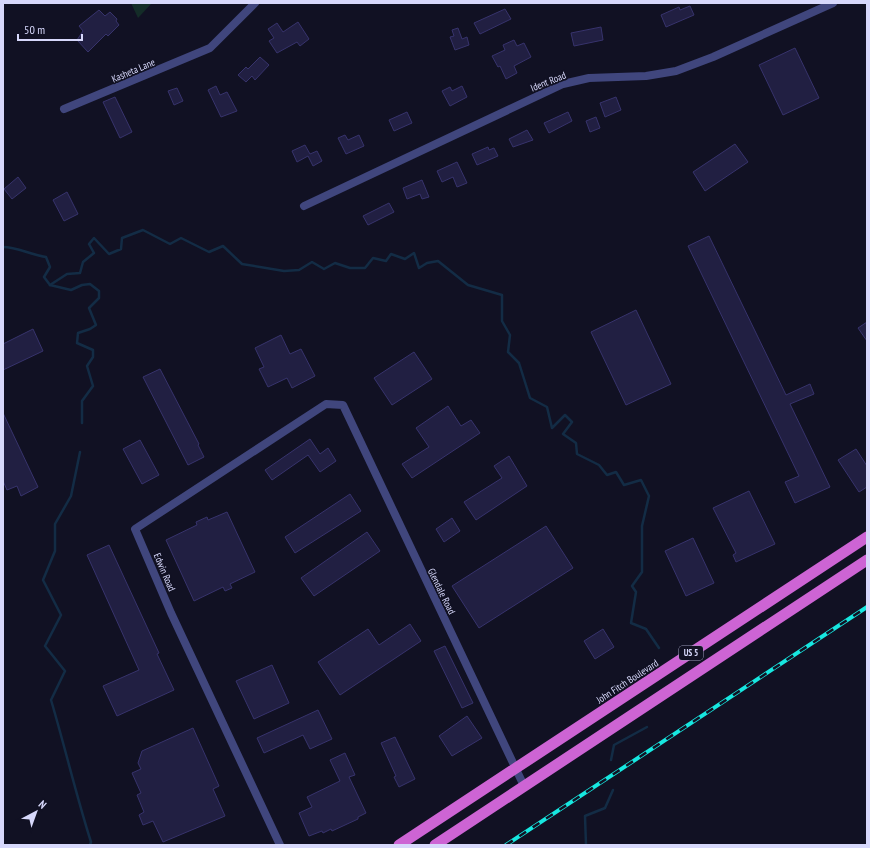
<svg xmlns="http://www.w3.org/2000/svg" width="870" height="848" font-family="'PT Sans Narrow',sans-serif">
	<style>
		.green { fill: #142c28 }
		.lines { fill: none; stroke-linecap: round; stroke-linejoin: round }
		.stream { stroke: #132c45; stroke-width: 2.5 }
		.building { fill: #211f42; stroke: #37336c }
		.minor { stroke: #40467d; stroke-width: 8 }
		.trunk { stroke: #cd64d4; stroke-width: 11 }
		.rail-casing { stroke: #17e7e0; stroke-width: 4 }
		.rail { stroke: #111123; stroke-width: 2.5; stroke-dasharray: 8; stroke-linecap: butt }
		.labels { text-anchor: middle; stroke-width: 3.5; stroke-linejoin: round; paint-order: stroke }
		.shield { fill: #111123; stroke: #9c9cba; stroke-width: 1 }
		.shield-label { font-size: 9px; font-weight: bold; fill: #d7d8fb }
		.street-label { font-size: 10px; fill: #d7d8fb; stroke: #111123 }
	</style>
	<rect width="100%" height="100%" fill="#111123"/>
	<!-- green -->
	<path class="green" d="M131 3H152L138 18Z"/>
	<g class="lines">
		<!-- stream -->
		<g class="stream">
			<path d="M3 247C17 247 31 255 46 257L50 267 44 277 50 285"/>
			<path d="M50 285 67 274 80 273 83 262 94 253 89 244 94 238 109 254 121 249 122 238 143 230 170 244 181 238 209 252 223 246 242 264 284 271 299 270 312 262 324 269 335 263 350 268H365L373 258 386 261 391 254 405 259 414 253 419 268 427 263 438 261 468 285 502 295V321L510 335 508 352 519 363 530 398 547 407 552 428 565 415 572 422 563 434 576 443 577 454 599 465 607 475 616 472 624 485 641 480 649 496 642 526V572L632 586 636 592 631 623 646 629 659 648"/>
			<path d="M50 285 71 290 82 285 90 284 99 291V298L89 308 96 325 90 329 78 333 77 343 93 350V357L87 366 93 386 82 401V423"/>
			<path d="M80 452 71 496 55 524V551L43 580 61 615 45 646 65 671 51 700C65 747 76 795 91 842L90 845"/>
			<path d="M611 760 614 745 647 727"/>
			<path d="M586 845 585 816 605 808 613 790"/>
		</g>
	</g>
	<!-- building -->
	<g class="building">
		<path d="M690 6 694 15 666 27 661 15 679 7 680 10Z"/>
		<path d="M505 9 511 19 480 34 474 23Z"/>
		<path d="M99 10 105 16 110 12 117 19 116 21 119 25 108 36 106 34 88 52 77 40 83 31 79 26Z"/>
		<path d="M298 22 309 39 300 46 297 42 277 53 269 41 274 38 268 29 277 23 283 32Z"/>
		<path d="M601 27 603 40 574 46 571 33Z"/>
		<path d="M458 28 462 39 467 37 469 45 455 50 450 37 454 36 452 30Z"/>
		<path d="M514 40 517 46 524 43 531 57 514 66 517 73 506 79 500 66 498 67 492 56 505 50 503 45Z"/>
		<path d="M795 48 819 98 783 115 759 65Z"/>
		<path d="M260 57 269 65 255 80 252 76 246 82 238 75 246 67 248 69Z"/>
		<path d="M216 86 220 95 227 92 237 111 221 117 208 90Z"/>
		<path d="M462 86 467 97 450 106 442 91 450 87 452 91Z"/>
		<path d="M177 88 183 101 174 105 168 91Z"/>
		<path d="M115 97 132 132 120 138 103 102Z"/>
		<path d="M616 97 621 110 605 117 600 103Z"/>
		<path d="M407 112 412 123 394 131 389 120Z"/>
		<path d="M568 112 572 121 549 133 544 123Z"/>
		<path d="M596 117 600 128 590 132 586 121Z"/>
		<path d="M527 130 533 140 513 147 509 139Z"/>
		<path d="M345 135 348 140 359 135 364 146 346 154 338 138Z"/>
		<path d="M735 144 748 162 705 191 693 172Z"/>
		<path d="M305 145 310 154 317 151 322 161 313 166 308 156 297 162 292 151Z"/>
		<path d="M488 147 489 150 494 148 498 156 477 165 472 154Z"/>
		<path d="M457 162 467 183 457 187 453 177 442 182 437 171Z"/>
		<path d="M18 177 26 188 12 199 4 189Z"/>
		<path d="M422 180 429 197 422 199 420 194 407 199 403 188Z"/>
		<path d="M67 192 78 214 64 221 53 200Z"/>
		<path d="M389 203 394 212 368 225 363 216Z"/>
		<path d="M709 236 786 395 810 384 814 394 790 404 830 487 795 503 785 482 799 476 688 246Z"/>
		<path d="M636 310 671 384 626 405 591 332Z"/>
		<path d="M867 322V341L858 328Z"/>
		<path d="M33 329 43 351 3 370V344Z"/>
		<path d="M281 335 290 354 301 349 315 376 292 388 287 378 268 387 259 369 264 367 255 348Z"/>
		<path d="M414 352 432 379 392 405 374 378Z"/>
		<path d="M160 369 199 444 198 445 204 457 188 465 143 377Z"/>
		<path d="M448 406 461 426 471 420 480 433 412 478 402 464 429 447 416 428Z"/>
		<path d="M3 413 38 487 21 496 17 486 7 490 3 481Z"/>
		<path d="M310 439 320 454 328 448 336 461 320 472 308 455 272 480 265 470Z"/>
		<path d="M140 440 159 475 142 484 123 449Z"/>
		<path d="M856 449 867 466V487L859 492 838 460Z"/>
		<path d="M509 456 527 486 476 520 464 502 502 478 494 466Z"/>
		<path d="M749 491 775 544 736 562 733 555 736 553 713 508Z"/>
		<path d="M350 494 361 511 295 553 285 537Z"/>
		<path d="M227 512 255 572 230 584 232 588 225 591 223 587 194 601 166 540 197 525 196 522 207 517 208 520Z"/>
		<path d="M452 518 460 531 444 542 436 529Z"/>
		<path d="M546 526 573 568 479 628 452 586Z"/>
		<path d="M367 532 380 551 314 596 301 578Z"/>
		<path d="M693 538 714 583 686 596 665 551Z"/>
		<path d="M109 545 159 653 157 654 174 690 117 716 103 686 139 670 87 555Z"/>
		<path d="M410 624 421 641 340 695 318 662 368 629 379 645Z"/>
		<path d="M603 629 614 647 595 659 584 641Z"/>
		<path d="M445 646 473 703 462 708 434 651Z"/>
		<path d="M272 665 289 703 254 719 236 681Z"/>
		<path d="M318 710 332 739 310 749 303 735 264 753 257 738Z"/>
		<path d="M467 716 482 738 452 756 439 736Z"/>
		<path d="M193 728 219 786 213 789 225 816 163 842 153 821 143 825 139 815 144 812 137 795 141 793 132 773 141 769 138 763 142 751Z"/>
		<path d="M395 737 415 779 399 787 394 777 396 776 381 743Z"/>
		<path d="M345 753 355 775 349 777 366 813 358 817V819L332 831 331 829 323 833 322 831 309 836 299 813 312 807 307 797 340 781 330 760Z"/>
	</g>
	<g class="lines">
		<!-- minor -->
		<g class="minor">
			<path d="M64 109 210 48 255 3"/>
			<path d="M304 206 563 84 589 78 646 76 676 71 713 57 833 3"/>
			<path d="M280 845 171 613 135 529 326 404 343 405 524 786"/>
		</g>
		<!-- trunk -->
		<g class="trunk">
			<path d="M399 845 867 537"/>
			<path d="M435 845 867 560"/>
		</g>
		<!-- rail casing -->
		<g class="rail-casing">
			<path id="rail" d="M506 845 867 607"/>
		</g>
		<!-- rail -->
		<use href="#rail" class="rail"/>
	</g>
	<g class="labels">
		<!-- shield labels -->
		<rect class="shield" x="679" y="646" width="24" height="14" rx="3"/>
		<g class="shield-label">
			<text x="691" y="656">US 5</text>
		</g>
		<!-- street labels -->
		<g class="street-label">
			<text transform="translate(133 70) rotate(-23)" y="4">Kasheta Lane</text>
			<text transform="translate(548 81) rotate(-22)" y="4">Ident Road</text>
			<text transform="translate(165 572) rotate(67)" y="4">Edwin Road</text>
			<text transform="translate(442 591) rotate(64)" y="4">Glendale Road</text>
			<text transform="translate(627 681) rotate(-33)" y="4">John Fitch Boulevard</text>
		</g>
	</g>
	<!-- border -->
	<rect width="870" height="848" fill="none" stroke="#d7d8fb" stroke-width="8"/>
	<!-- north arrow -->
	<g transform="translate(36 812) rotate(41)" stroke="#111123" stroke-width="3" paint-order="stroke">
	<path d="M0-3L7 15L0 10L-7 15Z" fill="#d7d8fb"/>
	<text y="-6" font-size="11" font-weight="bold" text-anchor="middle" fill="#d7d8fb">N</text>
	</g>
	<!-- scale -->
	<path d="M18 34v6h64v-6" fill="none" stroke="#d7d8fb" stroke-width="2"/>
	<text x="24" y="34" font-size="12" fill="#d7d8fb" stroke="#111123" stroke-width="3" paint-order="stroke">50 m</text>
</svg>
